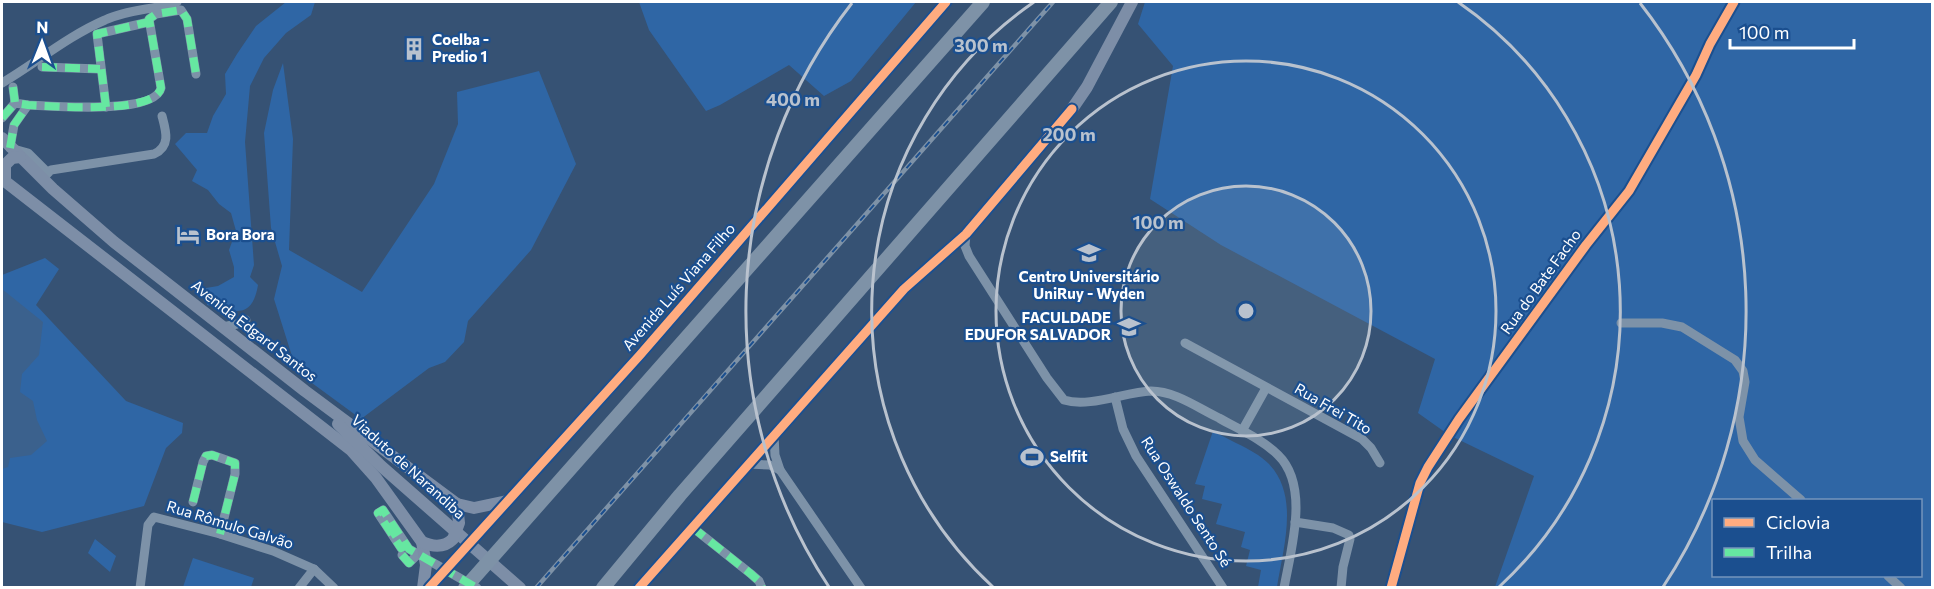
<svg xmlns="http://www.w3.org/2000/svg" width="1934" height="589" font-family="Commissioner,sans-serif">
	<style>
		.green { fill: #2f66a5; fill-rule: evenodd }
		.water { fill: #3b618d }
		.lines { fill: none; stroke-linecap: round; stroke-linejoin: round }
		.minor { stroke: #7d92a8; stroke-width: 9 }
		.major { stroke: #7d8ea7; stroke-width: 12 }
		.highway { stroke: #7e92a7; stroke-width: 14 }
		.rail-casing { stroke: #7e92a7; stroke-width: 4.5 }
		.rail { stroke: #1b4f8f; stroke-width: 2; stroke-dasharray: 7; stroke-linecap: butt }
		.quiet { stroke: #66e7a1; stroke-width: 8; stroke-dasharray: 15 8; stroke-linecap: butt }
		.cycleway-casing { stroke: #1b4f8f; stroke-width: 13 }
		.cycleway { stroke: #ffac80; stroke-width: 9 }
		.ring { fill: none; stroke: #b9c2ce; stroke-width: 3 }
		.labels { text-anchor: middle; stroke-width: 4.5; stroke-linejoin: round; paint-order: stroke }
		.poi-label { font-size: 15px; font-weight: bold; fill: #fff; stroke: #1b4f8f; text-anchor: start }
		.street-label { font-size: 15px; fill: #fff; stroke: #1b4f8f }
		.centre { fill: #b9c2ce; stroke: #1b4f8f; stroke-width: 3 }
		.ring-label { font-size: 18px; text-anchor: middle; font-weight: bold; fill: #b9c2ce; stroke: #1b4f8f; stroke-width: 4.5; stroke-linejoin: round; paint-order: stroke }
	</style>
	<rect width="100%" height="100%" fill="#365274"/>
	<!-- green -->
	<g class="green">
		<path d="M286 2H315L311 15 286 33 264 58 250 86 245 142 254 265 250 277 258 285C252 320 235 312 207 305L206 288 218 286 234 277V267L229 250 236 231 231 213 219 204 208 190 192 181 197 170 175 144 186 133H207L213 116 226 94 225 74 237 54 256 26Z"/>
		<path d="M639 2H916L851 81 824 96 789 65 720 105 706 111 649 30Z"/>
		<path d="M1145 2H1932V587H1495L1534 476 1449 435 1418 413 1435 359 1221 245 1150 199 1173 66 1138 24ZM1714 500H1920V576H1714Z"/>
		<path d="M283 63 293 139 289 250 362 292 434 184 458 124 457 92 539 71 576 164 531 250 468 321 464 342 445 362 429 368 361 419 297 372 274 299 282 266 271 228 264 133 273 90Z"/>
		<path d="M45 258 59 269 36 305 126 401 183 423 182 433 166 448 144 506 42 532 2 522V275Z"/>
		<path d="M1213 431C1227 439 1244 446 1258 455 1303 485 1284 543 1277 587H1258L1261 570 1246 566 1250 550 1241 547 1245 532 1216 524 1222 504 1202 499 1205 486 1195 484Z"/>
		<path d="M95 539 116 556 110 572 88 553Z"/>
		<path d="M193 558 254 578 251 587H183Z"/>
	</g>
	<!-- water -->
	<path class="water" d="M2 289 43 322 39 355 22 374 20 392 33 401 37 420 47 441 31 455 10 458 8 467 2 469Z"/>
	<g class="lines">
		<!-- minor -->
		<g class="minor">
			<path d="M42 67 100 69"/>
			<path d="M2 83C36 63 68 36 105 20 128 9 154 10 177 2"/>
			<path d="M13 87 15 103 28 105C52 106 155 115 161 88L149 19 156 14 181 10 187 19 196 74"/>
			<path d="M28 105 14 125 10 148 28 153 47 172"/>
			<path d="M106 107 97 34 149 22"/>
			<path d="M2 118 15 103"/>
			<path d="M42 179 51 170 154 154C171 146 166 131 162 116"/>
			<path d="M966 234 965 246 969 256 1047 378 1064 400C1089 408 1125 392 1151 391 1175 391 1198 408 1219 418 1238 429 1262 439 1278 455 1310 486 1291 549 1284 588"/>
			<path d="M1621 323H1662L1682 327 1735 360 1743 371 1745 382 1739 417 1743 441 1755 460 1801 500"/>
			<path d="M223 327 237 324 246 320"/>
			<path d="M1185 343 1362 439 1371 448 1380 463"/>
			<path d="M1115 397 1123 429 1136 456 1223 588"/>
			<path d="M1242 431 1266 388"/>
			<path d="M774 435 775 455 780 470 861 588"/>
			<path d="M748 464 770 465 780 470"/>
			<path d="M193 502 203 462 206 456 212 455 235 463V474L220 534"/>
			<path d="M1295 522 1333 528 1349 535 1350 539 1343 567 1341 588"/>
			<path d="M388 524 403 547 401 548 378 513 383 510 409 549 477 588"/>
			<path d="M692 527 751 574 759 581 762 588"/>
			<path d="M402 555 409 563 417 555"/>
			<path d="M1888 576 1901 588"/>
			<path d="M140 588 148 525 154 517 220 534 273 551 314 569 334 588"/>
			<path d="M299 588 314 569"/>
			<path d="M1391 588 1420 483 1428 467 1459 419 1586 245 1629 191 1696 75 1710 44 1734 2"/>
		</g>
		<!-- major -->
		<g class="major">
			<path d="M2 138 53 189 114 242 305 391 457 504 474 508 507 501"/>
			<path d="M2 179 351 450 376 478 422 542 426 565 423 588"/>
			<path d="M5 181V165L12 158 20 157"/>
			<path d="M338 424 381 466 520 588"/>
			<path d="M422 542C433 547 444 548 453 539L459 523 457 504"/>
			<path d="M429 588 640 355 946 2"/>
			<path d="M639 588 904 289 966 234 1072 109 1087 87 1132 2"/>
		</g>
		<!-- highway -->
		<g class="highway">
			<path d="M465 588 983 2"/>
			<path d="M603 588 680 495 1111 2"/>
		</g>
		<!-- rail casing -->
		<g class="rail-casing">
			<path id="rail" d="M536 588 1053 2"/>
		</g>
		<!-- rail -->
		<use href="#rail" class="rail"/>
		<!-- quiet -->
		<g class="quiet">
			<path d="M42 67 100 69"/>
			<path d="M13 87 15 103 28 105C52 106 155 115 161 88L149 19 156 14 181 10 187 19 196 74"/>
			<path d="M106 107 97 34 149 22"/>
			<path d="M2 118 15 103"/>
			<path d="M10 148 14 125 28 105"/>
			<path d="M193 502 203 462 206 456 212 455 235 463V474L220 534"/>
			<path d="M388 524 403 547 401 548 378 513 383 510 409 549 477 588"/>
			<path d="M692 527 751 574 759 581 762 588"/>
			<path d="M402 555 409 563 417 555"/>
		</g>
		<!-- cycleway casing -->
		<g class="cycleway-casing">
			<g id="cycleway">
				<path d="M429 588 640 355 946 2"/>
				<path d="M639 588 904 289 966 234 1072 109"/>
				<path d="M1391 588 1420 483 1428 467 1459 419 1586 245 1629 191 1696 75 1710 44 1734 2"/>
			</g>
		</g>
		<!-- cycleway -->
		<use href="#cycleway" class="cycleway"/>
	</g>
	<!-- distance rings -->
	<circle cx="1246" cy="311" r="125" fill="#b9c2ce" fill-opacity=".12"/>
	<g class="ring">
		<circle cx="1246" cy="311" r="125"/>
		<circle cx="1246" cy="311" r="250"/>
		<path d="M993 587A375 375 0 0 1 1034 2M1458 2A375 375 0 0 1 1499 587"/>
		<path d="M829 587A500 500 0 0 1 852 3M1640 3A500 500 0 0 1 1663 587"/>
	</g>
	<!-- icons -->
	<defs>
		<g id="building-bare" transform="scale(1.8)"><path d="M-4-6H4V6H1V3H-1V6H-4ZM-2.5-4.3h1.7v1.8h-1.7ZM.8-4.3h1.7v1.8H.8ZM-2.5-1h1.7V.8h-1.7ZM.8-1h1.7V.8H.8Z" fill="#b9c2ce" stroke="#1b4f8f" stroke-width="2.5" paint-order="stroke"/></g>
		<g id="hotel-bare" transform="scale(1.8)"><path d="M-6-4.5h1.5V1H6V5H4.5V3h-9V5H-6ZM-4 0a1.8 1.8 0 1 1 3.6 0ZM.5 0V-2.5h3Q6-2.5 6 0Z" fill="#b9c2ce" stroke="#1b4f8f" stroke-width="2.5" paint-order="stroke"/></g>
		<g id="university-bare" transform="scale(1.8)"><path d="M0-5L7-2L0 1L-7-2ZM-4 1L0 2.5L4 1V4Q0 6-4 4Z" fill="#b9c2ce" stroke="#1b4f8f" stroke-width="2.5" paint-order="stroke"/></g>
		<g id="stadium-bare" transform="scale(1.8)"><path d="M0-5a6.5 5 0 1 0 0 10a6.5 5 0 1 0 0-10ZM-3.5-1.8h7v3.6h-7Z" fill="#b9c2ce" stroke="#1b4f8f" stroke-width="2.5" paint-order="stroke"/></g>
	</defs>
	<g fill-rule="evenodd">
		<use href="#building-bare" x="414" y="49"/>
		<use href="#hotel-bare" x="188" y="235"/>
		<use href="#university-bare" x="1089" y="253"/>
		<use href="#university-bare" x="1129" y="327"/>
		<use href="#stadium-bare" x="1032" y="457"/>
	</g>
	<g class="labels">
		<!-- poi labels -->
		<g class="poi-label">
			<text x="432" y="45">Coelba -<tspan x="432" dy="17">Predio 1</tspan></text>
			<text x="206" y="240">Bora Bora</text>
			<text x="1089" y="282" text-anchor="middle">Centro Universitário<tspan x="1089" dy="17">UniRuy - Wyden</tspan></text>
			<text x="1111" y="323" text-anchor="end">FACULDADE<tspan x="1111" dy="17">EDUFOR SALVADOR</tspan></text>
			<text x="1050" y="462">Selfit</text>
		</g>
		<!-- street labels -->
		<g class="street-label">
			<text transform="translate(1541 282) rotate(-54)" y="5">Rua do Bate Facho</text>
			<text transform="translate(679 287) rotate(-49)" y="5">Avenida Luís Viana Filho</text>
			<text transform="translate(254 331) rotate(38)" y="5">Avenida Edgard Santos</text>
			<text transform="translate(1333 409) rotate(30)" y="5">Rua Frei Tito</text>
			<text transform="translate(408 467) rotate(42)" y="5">Viaduto de Narandiba</text>
			<text transform="translate(1186 502) rotate(57)" y="5">Rua Oswaldo Sento Sé</text>
			<text transform="translate(230 525) rotate(17)" y="5">Rua Rômulo Galvão</text>
		</g>
	</g>
	<circle cx="1246" cy="311" r="9" class="centre"/>
	<g class="ring-label">
		<text x="981" y="52">300 m</text>
		<text x="793" y="106">400 m</text>
		<text x="1069" y="141">200 m</text>
		<text x="1158" y="229">100 m</text>
	</g>
	<!-- border -->
	<rect width="1934" height="589" fill="none" stroke="#ffffff" stroke-width="6"/>
	<!-- legend -->
	<rect x="1712" y="499" width="210" height="78" fill="#1b4f8f" stroke="#7695bc" stroke-width="1.5"/>
	<rect x="1724" y="518" width="30" height="9" fill="#ffac80" stroke="#7695bc" stroke-width="1.5"/>
	<text x="1766" y="529" font-size="18" fill="#ffffff">Ciclovia</text>
	<rect x="1724" y="548" width="30" height="9" fill="#66e7a1" stroke="#7695bc" stroke-width="1.5"/>
	<text x="1766" y="559" font-size="18" fill="#ffffff">Trilha</text>
	<!-- north arrow -->
	<g transform="translate(42 42) rotate(1)" stroke="#1b4f8f" stroke-width="4.5" paint-order="stroke">
	<path d="M0-4.5L10 22L0 15L-10 22Z" fill="#ffffff"/>
	<text y="-9" font-size="16" font-weight="bold" text-anchor="middle" fill="#ffffff">N</text>
	</g>
	<!-- scale -->
	<path d="M1730 39v9h124v-9" fill="none" stroke="#ffffff" stroke-width="3"/>
	<text x="1739" y="39" font-size="18" fill="#ffffff" stroke="#1b4f8f" stroke-width="4.5" paint-order="stroke">100 m</text>
</svg>
